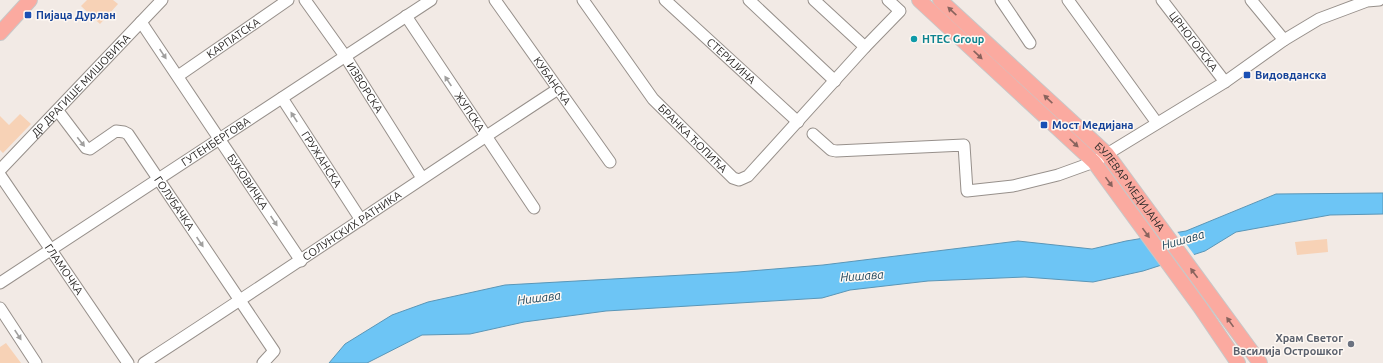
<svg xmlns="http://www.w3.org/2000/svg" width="1383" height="363" font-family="Ubuntu,sans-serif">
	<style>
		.green { fill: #f7d2b6 }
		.water { fill: #6dc5f5; stroke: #5a96b7 }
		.pier { fill: #f2eae5 }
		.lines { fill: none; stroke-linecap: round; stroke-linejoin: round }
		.minor-casing { stroke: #97908b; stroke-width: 13 }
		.major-casing { stroke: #c8c7c7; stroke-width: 16 }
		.minor { stroke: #fff; stroke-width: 11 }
		.major { stroke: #fbaaa0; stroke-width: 14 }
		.oneway { fill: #89635d }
		.oneway2 { fill: #a09f9e }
		.transit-dot { fill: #1a4fb4; stroke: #fef8f3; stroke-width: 1.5 }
		.culture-dot { fill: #0f9aa8; stroke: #fef8f3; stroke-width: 1.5 }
		.worship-dot { fill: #6b7280; stroke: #fef8f3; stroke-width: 1.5 }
		.labels { text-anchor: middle; stroke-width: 3; stroke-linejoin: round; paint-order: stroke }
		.transit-label { font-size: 11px; font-weight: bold; fill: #164399; stroke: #fef8f3; text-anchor: start }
		.street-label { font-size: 11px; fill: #2c2927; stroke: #fef8f3 }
		.culture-label { font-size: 11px; font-weight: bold; fill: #0d838f; stroke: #fef8f3; text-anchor: start }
		.worship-label { font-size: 11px; font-weight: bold; fill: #5b616d; stroke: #fef8f3; text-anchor: end }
		.water-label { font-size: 12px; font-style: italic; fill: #23495e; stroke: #fef8f3 }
	</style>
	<rect width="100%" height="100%" fill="#f2eae5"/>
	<!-- green -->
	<g class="green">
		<path d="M87 0H113L118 4 100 24 81 6Z"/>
		<path d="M20 114 31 124 3 153 0 150V116L9 125Z"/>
		<path d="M1327 239 1328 252 1297 255 1295 242Z"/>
		<path d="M6 343 21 363H0V347Z"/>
	</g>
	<!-- water -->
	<path class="water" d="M1383 193V214L1330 215 1236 232 1205 251 1143 271 1093 282 1025 277 928 281 850 290 822 298 606 311 524 322 470 334 422 335 367 363H329L345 344 392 315 428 302 505 285 738 272 823 265 1018 241 1092 249 1126 241 1186 231 1276 194Z"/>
	<!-- pier -->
	<path class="pier" d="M1176 230 1195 256 1163 266 1141 236Z"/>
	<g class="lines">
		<!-- minor casing -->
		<g class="minor-casing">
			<g id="minor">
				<path id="s1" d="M305 0 345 56 422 178"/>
				<path id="s2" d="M495 0 610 162"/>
				<path id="s3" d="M583 0 653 99 733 178 739 180 748 176 865 47 900 11 888 0"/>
				<path id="s4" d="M665 0 798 122"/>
				<path d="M749 0 835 81"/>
				<path d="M814 0 865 47"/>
				<path d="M1001 0 1030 43"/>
				<path d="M1068 0 1157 123"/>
				<path id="s5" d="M1162 0 1225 82"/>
				<path d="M1251 0 1284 40"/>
				<path id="s6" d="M406 16 534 208"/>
				<path id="s7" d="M141 22 301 261"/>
				<path id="s8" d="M178 76 288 0"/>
				<path id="s9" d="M282 98 361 220"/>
				<path id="s10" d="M58 111 86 148 90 149 116 131 124 132 128 134 274 351 263 363"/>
				<path d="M813 134 831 150 836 151 964 145 967 191 1013 186 1058 175 1094 162 1225 82 1284 40 1319 19 1367 1 1379 0"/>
				<path id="s11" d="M0 170 162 0"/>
				<path id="s12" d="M0 175 128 363"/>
				<path id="s13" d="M0 283 431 0"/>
				<path d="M0 308 36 363"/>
				<path id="s14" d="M144 363C283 273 420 179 558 89"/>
			</g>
		</g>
		<!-- major casing -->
		<g class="major-casing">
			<g id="major">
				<path d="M919 0 1094 162 1200 307 1238 363"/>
				<path id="s15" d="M940 0 1107 154 1260 363"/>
				<path d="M0 33 30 0"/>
			</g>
		</g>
		<!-- minor -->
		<use href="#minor" class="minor"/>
		<!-- major -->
		<use href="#major" class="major"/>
	</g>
	<!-- one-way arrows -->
	<defs><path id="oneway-solid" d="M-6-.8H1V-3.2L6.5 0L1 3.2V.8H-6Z"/></defs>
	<g class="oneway">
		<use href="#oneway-solid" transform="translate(952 11) rotate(-137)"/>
		<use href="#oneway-solid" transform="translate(978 55) rotate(43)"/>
		<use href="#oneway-solid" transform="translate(1048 99) rotate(-137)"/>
		<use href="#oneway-solid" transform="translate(1074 143) rotate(43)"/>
		<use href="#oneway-solid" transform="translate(1109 182) rotate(54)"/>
		<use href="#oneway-solid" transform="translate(1146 233) rotate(54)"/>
		<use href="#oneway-solid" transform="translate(1194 273) rotate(-127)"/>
		<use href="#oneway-solid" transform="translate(1230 322) rotate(-126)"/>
	</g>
	<g class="oneway2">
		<use href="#oneway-solid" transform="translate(163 54) rotate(56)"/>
		<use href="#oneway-solid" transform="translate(448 81) rotate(-124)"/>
		<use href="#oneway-solid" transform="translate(294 117) rotate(-123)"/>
		<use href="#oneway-solid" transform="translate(81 142) rotate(51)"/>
		<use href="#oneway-solid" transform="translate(274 221) rotate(56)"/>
		<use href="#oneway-solid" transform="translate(200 242) rotate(56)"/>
		<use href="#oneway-solid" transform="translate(18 335) rotate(57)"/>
	</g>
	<!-- markers -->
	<g class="transit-dot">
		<rect x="24" y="11" width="8" height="8" rx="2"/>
		<rect x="1243" y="71" width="8" height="8" rx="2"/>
		<rect x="1040" y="121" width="8" height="8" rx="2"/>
	</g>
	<circle class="culture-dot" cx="914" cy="39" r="4"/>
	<circle class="worship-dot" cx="1351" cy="344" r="4"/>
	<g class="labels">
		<!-- transit labels -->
		<g class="transit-label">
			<text x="36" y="19">Пијаца Дурлан</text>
			<text x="1255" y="79">Видовданска</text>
			<text x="1052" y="129">Мост Медијана</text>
		</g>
		<!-- street labels -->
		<g class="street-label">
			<text dy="4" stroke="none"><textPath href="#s8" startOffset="67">КАРПАТСКА</textPath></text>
			<text dy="4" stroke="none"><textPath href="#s5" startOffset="52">ЦРНОГОРСКА</textPath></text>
			<text dy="4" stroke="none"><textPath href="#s4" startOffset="90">СТЕРИЈИНА</textPath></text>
			<text dy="4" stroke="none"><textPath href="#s2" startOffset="99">КУБАНСКА</textPath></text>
			<text dy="4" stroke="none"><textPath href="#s11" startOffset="117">ДР ДРАГИШЕ МИШОВИЋА</textPath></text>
			<text dy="4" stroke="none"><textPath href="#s1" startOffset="106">ИЗВОРСКА</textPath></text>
			<text dy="4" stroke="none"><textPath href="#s6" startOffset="115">ЖУПСКА</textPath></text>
			<text dy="4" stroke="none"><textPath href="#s3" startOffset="177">БРАНКА ЋОПИЋА</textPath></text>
			<text dy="4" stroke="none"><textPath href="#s13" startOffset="258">ГУТЕНБЕРГОВА</textPath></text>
			<text dy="4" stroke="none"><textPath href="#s9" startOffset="73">ГРУЖАНСКА</textPath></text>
			<text dy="4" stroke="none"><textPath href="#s7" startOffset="192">БУКОВИЧКА</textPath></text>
			<text dy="4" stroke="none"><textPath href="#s15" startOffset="267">БУЛЕВАР МЕДИЈАНА</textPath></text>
			<text dy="4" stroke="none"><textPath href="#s10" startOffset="178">ГОЛУБАЧКА</textPath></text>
			<text dy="4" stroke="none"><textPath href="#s14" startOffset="249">СОЛУНСКИХ РАТНИКА</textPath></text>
			<text dy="4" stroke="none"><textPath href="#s12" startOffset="114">ГЛАМОЧКА</textPath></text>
		</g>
		<!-- culture labels -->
		<g class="culture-label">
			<text x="922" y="43">HTEC Group</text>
		</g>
		<!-- worship labels -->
		<g class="worship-label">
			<text x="1343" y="342">Храм Светог<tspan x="1343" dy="13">Василија Острошког</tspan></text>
		</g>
		<!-- water labels -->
		<g class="water-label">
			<text transform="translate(1183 240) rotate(-16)" y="4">Нишава</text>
			<text transform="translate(862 276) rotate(-4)" y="4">Нишава</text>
			<text transform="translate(539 298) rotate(-7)" y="4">Нишава</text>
		</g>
	</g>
</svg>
